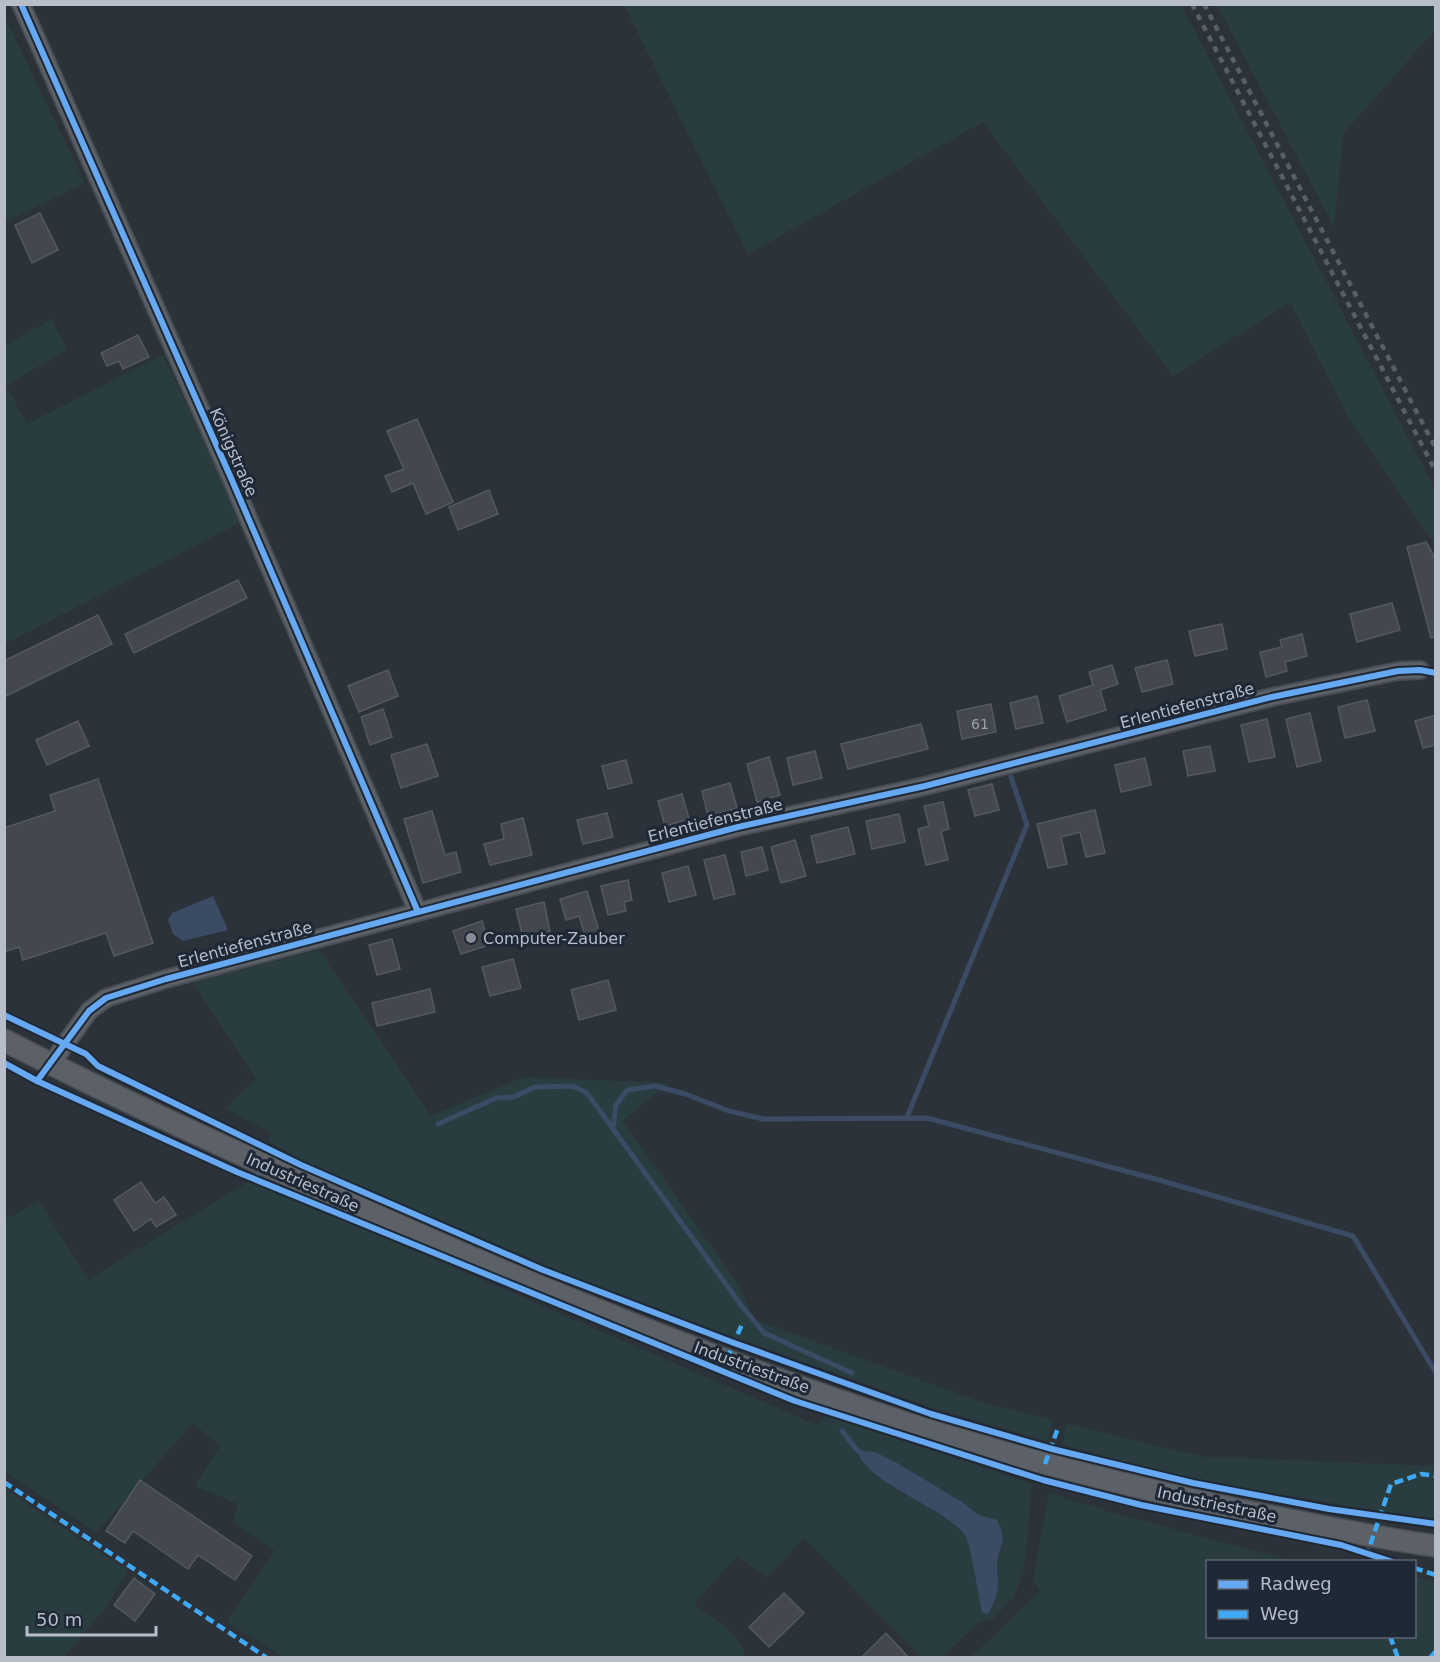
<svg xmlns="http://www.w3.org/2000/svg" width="1440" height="1662" font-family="'DejaVu Sans',sans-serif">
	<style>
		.green { fill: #293d41; fill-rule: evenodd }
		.water { fill: #3b4b64 }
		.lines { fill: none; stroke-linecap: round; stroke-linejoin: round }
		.stream { stroke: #3b4b64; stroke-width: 5 }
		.building { fill: #43474e; stroke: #545961; stroke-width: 1.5 }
		.minor-casing { stroke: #4a4e54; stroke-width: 20 }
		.tertiary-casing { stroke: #4a4e54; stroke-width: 24 }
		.minor { stroke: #5c6067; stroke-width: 16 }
		.tertiary { stroke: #5c6067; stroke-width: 21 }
		.rail { stroke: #5a5f66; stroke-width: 4.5; stroke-dasharray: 6 6; stroke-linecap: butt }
		.quiet { stroke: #3fa9f5; stroke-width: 4.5; stroke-dasharray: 9 4.5; stroke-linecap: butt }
		.cycleway-casing { stroke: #1f2835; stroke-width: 10 }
		.cycleway { stroke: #66a8f1; stroke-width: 6 }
		.poi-dot { fill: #868d98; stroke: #1f2835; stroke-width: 2 }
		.labels { text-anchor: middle; stroke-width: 6; stroke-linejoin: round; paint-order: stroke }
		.number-label { font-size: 14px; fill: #9aa0ab }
		.street-label { font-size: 16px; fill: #b7beca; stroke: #1f2835 }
		.poi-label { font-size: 16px; fill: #b7beca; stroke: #1f2835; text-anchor: start }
	</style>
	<rect width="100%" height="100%" fill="#2c323a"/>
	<!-- green -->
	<g class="green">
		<path d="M624 5H1181L1435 489V545L1349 419 1290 302 1173 376 983 122 748 254Z"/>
		<path d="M1217 5H1435V30L1343 134 1334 227Z"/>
		<path d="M5 18 85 183 5 222H4Z"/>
		<path d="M51 319 67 349 6 386 27 424 163 355 241 522 5 644 4 347Z"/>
		<path d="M319 950 431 1116 524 1077 668 1083 623 1121 740 1287 753 1319 989 1405 1053 1420 1047 1441 930 1407 617 1295 322 1171 268 1141 271 1133 225 1108 256 1079 193 982Z"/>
		<path d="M251 1180 817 1425 827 1416 1032 1484 1024 1571 1013 1598 993 1619 979 1622 942 1657H921L804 1538 767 1577 737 1556 694 1604C709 1617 746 1636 744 1657H283L227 1621 275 1551 233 1523 238 1504 195 1486 220 1446 193 1423 96 1533 5 1472 4 1220 39 1201 88 1280ZM875 1452 962 1502 979 1515 998 1521 1002 1548 997 1566 998 1584 994 1605 988 1614 982 1611 967 1537 959 1528 923 1502 897 1490 875 1474Z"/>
		<path d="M1066 1424 1205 1457 1435 1466V1520L1198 1481 1063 1445Z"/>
		<path d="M5 1489 128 1571 102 1612 64 1657H5Z"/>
		<path d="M1049 1493 1117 1514 1292 1561 1208 1562V1636H1414L1415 1576 1435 1582V1657H971L1040 1591 1033 1581Z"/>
	</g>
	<!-- water -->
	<g class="water">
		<path d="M213 896 228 930 183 941 173 934 168 920 172 913Z"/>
		<path d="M858 1451 875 1452 897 1463 962 1502 979 1515 997 1520C1009 1543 998 1547 997 1567 997 1572 998 1577 998 1582 998 1593 994 1605 988 1614L982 1612C979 1599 970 1542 965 1535 944 1507 864 1482 858 1451Z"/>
	</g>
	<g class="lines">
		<!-- stream -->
		<g class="stream">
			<path d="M907 1117 1027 825 1011 777"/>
			<path d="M438 1124 496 1098 514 1097 535 1087 573 1086 587 1093 741 1305 764 1333 852 1373"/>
			<path d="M613 1129 616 1105 627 1090 655 1086 685 1094 729 1111 763 1119 927 1118 1159 1180 1353 1236 1436 1373"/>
			<path d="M842 1431 858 1451 864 1454"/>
		</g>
	</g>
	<!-- building -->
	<g class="building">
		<path d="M40 213 58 250 32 263 15 225Z"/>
		<path d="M138 335 149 357 123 369 119 361 107 366 101 353Z"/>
		<path d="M417 419 453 502 426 514 413 483 392 492 385 476 404 469 387 431Z"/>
		<path d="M489 490 498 514 458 530 449 507Z"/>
		<path d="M1426 542 1433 554 1436 563V637L1431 638 1407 547Z"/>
		<path d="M238 580 247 598 134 653 125 634Z"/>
		<path d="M1392 603 1400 630 1357 642 1350 614Z"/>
		<path d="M98 615 112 644 4 697V661Z"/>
		<path d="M1222 624 1227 649 1195 656 1189 631Z"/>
		<path d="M1302 634 1307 656 1285 662 1287 671 1266 677 1260 652 1282 647 1280 640Z"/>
		<path d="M1167 660 1173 684 1142 692 1135 668Z"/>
		<path d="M1112 665 1118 684 1100 690 1106 710 1067 722 1059 696 1093 685 1089 672Z"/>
		<path d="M388 670 398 696 359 712 348 686Z"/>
		<path d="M1037 696 1043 723 1016 729 1010 703Z"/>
		<path d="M1367 700 1375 731 1345 738 1338 707Z"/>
		<path d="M991 704 996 732 962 739 957 711Z"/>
		<path d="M383 709 392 737 370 745 361 717Z"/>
		<path d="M1310 713 1321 761 1297 767 1286 719Z"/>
		<path d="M1436 715V745L1423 748 1415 721Z"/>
		<path d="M1267 719 1275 757 1249 762 1241 725Z"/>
		<path d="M78 721 89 746 47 765 36 740Z"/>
		<path d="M921 724 928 749 848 769 841 744Z"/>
		<path d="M427 744 438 776 401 788 391 755Z"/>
		<path d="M1210 746 1215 771 1188 776 1183 751Z"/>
		<path d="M815 751 822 778 793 785 787 758Z"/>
		<path d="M769 757 780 795 757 802 747 764Z"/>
		<path d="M1145 758 1151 785 1121 792 1115 765Z"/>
		<path d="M626 760 632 783 608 789 602 766Z"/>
		<path d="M98 779 153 943 114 956 106 933 23 960 19 947 4 952V828L55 811 50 795Z"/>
		<path d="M730 783 737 808 708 816 702 791Z"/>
		<path d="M992 784 999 810 975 816 968 790Z"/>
		<path d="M682 794 689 819 665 826 658 801Z"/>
		<path d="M943 802 949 829 941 831 948 860 926 865 918 829 929 826 924 806Z"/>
		<path d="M1095 810 1105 853 1086 857 1080 832 1061 837 1067 864 1048 868 1037 824Z"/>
		<path d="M432 811 445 855 456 852 461 872 423 883 404 819Z"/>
		<path d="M607 813 613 837 583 844 577 820Z"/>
		<path d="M899 814 905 842 872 849 866 821Z"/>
		<path d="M523 818 532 855 490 865 484 844 504 839 501 824Z"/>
		<path d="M848 827 855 854 817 863 811 836Z"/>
		<path d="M795 840 806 876 781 883 771 847Z"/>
		<path d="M762 847 768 870 746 876 741 852Z"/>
		<path d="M725 855 735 894 714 899 704 860Z"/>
		<path d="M688 866 696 895 669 902 662 873Z"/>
		<path d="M628 880 632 900 624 902 626 911 608 915 601 886Z"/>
		<path d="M587 891 602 941 588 945 579 916 566 920 560 899Z"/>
		<path d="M544 902 550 932 523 938 516 909Z"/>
		<path d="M482 921 489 945 461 954 453 931Z"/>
		<path d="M392 939 400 969 377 975 369 945Z"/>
		<path d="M513 959 521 988 490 996 482 967Z"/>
		<path d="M608 980 616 1010 579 1020 571 990Z"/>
		<path d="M430 989 435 1012 377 1026 372 1003Z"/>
		<path d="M141 1182 155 1203 164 1197 176 1215 156 1227 151 1219 134 1231 114 1200Z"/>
		<path d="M140 1480 252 1556 235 1580 198 1555 188 1569 133 1531 125 1543 106 1531Z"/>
		<path d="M134 1578 155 1594 135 1621 114 1605Z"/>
		<path d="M784 1593 804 1613 769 1647 749 1627Z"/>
		<path d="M886 1633 909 1658H861Z"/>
	</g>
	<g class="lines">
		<!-- minor casing -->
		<g class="minor-casing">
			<g id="minor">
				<path d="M21 4 231 478 418 912"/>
				<path d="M51 1064 89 1011 106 998 166 979 738 827 925 786 1272 697 1398 671 1420 670"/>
			</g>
		</g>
		<!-- tertiary casing -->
		<g class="tertiary-casing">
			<path id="tertiary" d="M4 1040C122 1101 244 1156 365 1210 541 1290 722 1363 906 1423 1016 1458 1127 1486 1240 1510 1305 1523 1370 1537 1436 1546"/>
		</g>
		<!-- minor -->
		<use href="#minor" class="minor"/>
		<!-- tertiary -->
		<use href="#tertiary" class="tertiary"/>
		<!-- rail -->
		<g class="rail">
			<path d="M1192 4 1436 472"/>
			<path d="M1204 4 1436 449"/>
		</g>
		<!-- quiet -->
		<g class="quiet">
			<path d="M254 1183 262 1164"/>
			<path d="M727 1359 743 1322"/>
			<path d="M1045 1464 1058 1428"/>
			<path d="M4 1482 267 1658"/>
			<path d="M1366 1557 1391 1484 1421 1474 1436 1476"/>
			<path d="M1414 1568 1436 1575"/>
			<path d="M1390 1636 1398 1658"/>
			<path d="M1430 1658 1436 1651"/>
		</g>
		<!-- cycleway casing -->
		<g class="cycleway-casing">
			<g id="cycleway">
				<path d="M21 4 231 478 418 912"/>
				<path d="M4 1015 86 1054 98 1066 301 1165 543 1270 734 1343 931 1414 1052 1449 1193 1483 1329 1509 1436 1524"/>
				<path d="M4 1063 37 1081 237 1172 795 1401 1043 1480 1141 1505 1341 1545 1393 1562"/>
				<path d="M37 1081 89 1011 106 998 166 979 738 827 925 786 1272 697 1398 671 1420 670 1436 673"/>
			</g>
		</g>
		<!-- cycleway -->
		<use href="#cycleway" class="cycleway"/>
	</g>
	<!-- markers -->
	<circle class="poi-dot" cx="471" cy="938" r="6"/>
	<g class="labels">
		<!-- number labels -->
		<g class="number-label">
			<text x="980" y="729">61</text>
		</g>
		<!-- street labels -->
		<g class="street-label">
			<text transform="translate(234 452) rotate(66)" y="6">Königstraße</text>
			<text transform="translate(1187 705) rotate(-15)" y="6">Erlentiefenstraße</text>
			<text transform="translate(715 820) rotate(-14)" y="6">Erlentiefenstraße</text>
			<text transform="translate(245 944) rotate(-15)" y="6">Erlentiefenstraße</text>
			<text transform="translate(303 1182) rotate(24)" y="6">Industriestraße</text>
			<text transform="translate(752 1367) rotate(20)" y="6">Industriestraße</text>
			<text transform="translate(1217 1504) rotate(12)" y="6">Industriestraße</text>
		</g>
		<!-- poi labels -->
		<g class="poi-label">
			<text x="483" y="944">Computer-Zauber</text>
		</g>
	</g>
	<!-- border -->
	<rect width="1440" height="1662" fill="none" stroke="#b7beca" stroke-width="12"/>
	<!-- legend -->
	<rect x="1206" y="1560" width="210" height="78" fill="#1f2835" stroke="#5c6471" stroke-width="1.5"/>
	<rect x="1218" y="1580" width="30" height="9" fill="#66a8f1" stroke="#5c6471" stroke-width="1.5"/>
	<text x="1260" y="1590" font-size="18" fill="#b7beca">Radweg</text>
	<rect x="1218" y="1610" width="30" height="9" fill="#3fa9f5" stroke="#5c6471" stroke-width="1.5"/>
	<text x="1260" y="1620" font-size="18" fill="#b7beca">Weg</text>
	<!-- scale -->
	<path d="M27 1626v9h129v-9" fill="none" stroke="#b7beca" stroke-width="3"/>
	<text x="36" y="1626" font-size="18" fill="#b7beca" stroke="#1f2835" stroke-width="4.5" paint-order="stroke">50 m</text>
</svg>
